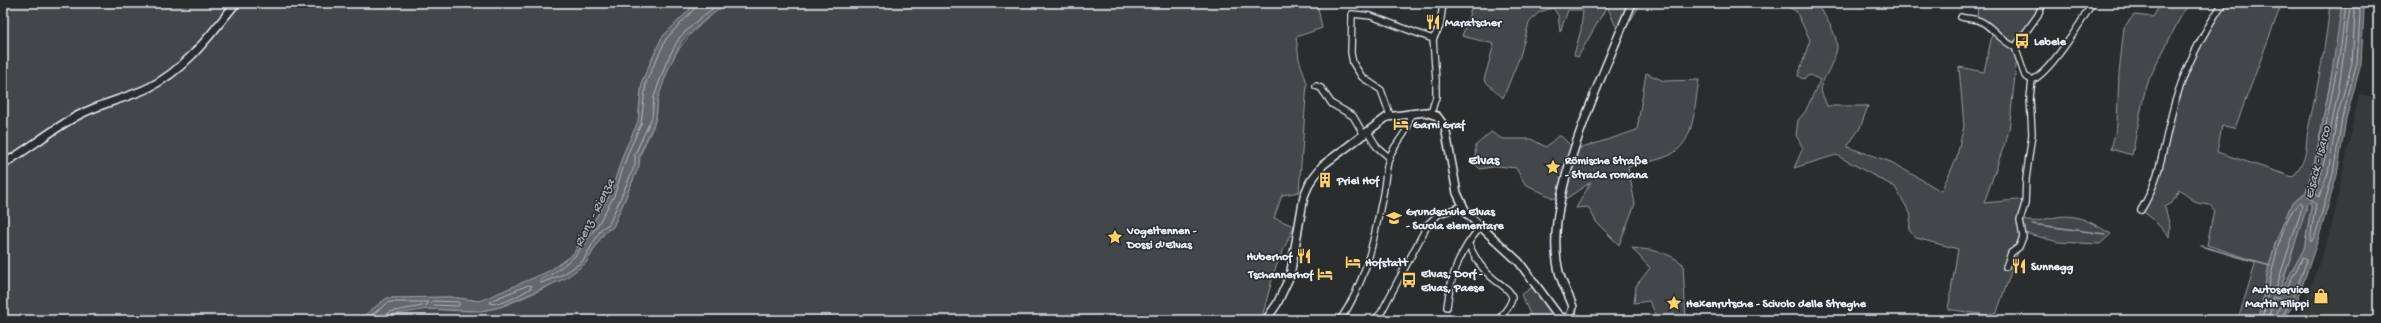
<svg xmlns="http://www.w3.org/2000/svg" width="2381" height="323" font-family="'Gochi Hand',sans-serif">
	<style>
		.built { fill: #363a3b }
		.green { fill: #424648; stroke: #959ca0 }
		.water { fill: #63686b; stroke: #989fa3; fill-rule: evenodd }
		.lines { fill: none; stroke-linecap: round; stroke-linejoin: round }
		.shore { stroke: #b3bac0; stroke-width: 1 }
		.stream { stroke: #989fa3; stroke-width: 1.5 }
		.minor-casing { stroke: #e8f1f8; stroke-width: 8 }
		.tertiary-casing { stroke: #e8f1f8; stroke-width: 10 }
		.minor { stroke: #2a2d2e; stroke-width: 5.5 }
		.tertiary { stroke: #2a2d2e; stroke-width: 7 }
		.labels { text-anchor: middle; stroke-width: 3; stroke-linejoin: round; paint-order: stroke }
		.poi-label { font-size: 12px; font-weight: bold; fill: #e8f1f8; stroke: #2a2d2e; text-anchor: start }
		.water-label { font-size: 13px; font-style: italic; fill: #acb3b9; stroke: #2a2d2e }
		.quarter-label { font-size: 14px; font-weight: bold; fill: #e8f1f8; stroke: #2a2d2e }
	</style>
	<rect width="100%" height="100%" fill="#2a2d2e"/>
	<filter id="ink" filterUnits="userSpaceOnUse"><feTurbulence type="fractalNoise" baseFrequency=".025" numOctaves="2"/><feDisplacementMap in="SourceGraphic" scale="8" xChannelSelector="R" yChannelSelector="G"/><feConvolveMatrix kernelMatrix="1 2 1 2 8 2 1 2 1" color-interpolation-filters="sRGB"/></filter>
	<g filter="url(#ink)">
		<!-- built -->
		<path class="built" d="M2359 94 2378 97V320H2297L2322 257 2332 225Z"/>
		<!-- green -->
		<g class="green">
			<path d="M3 3H696L662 37 642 81 638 122 624 152 610 195 573 254 550 271 480 301 450 297 387 298 358 320H3Z"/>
			<path d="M727 3H1317L1322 28 1296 37 1299 59 1307 83 1299 192 1282 195 1274 218 1294 226 1275 269 1262 317 1260 320H384C419 298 463 319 500 307 517 302 576 275 586 262 596 250 599 234 613 227L639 166C639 147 653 135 656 117 658 111 656 103 658 96 672 49 689 32 727 3Z"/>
			<path d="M1473 3H1641L1629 23 1617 29 1607 6 1578 57 1574 55 1581 30 1583 10H1568L1560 32 1558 15 1553 8 1539 12 1529 23 1520 56 1503 98 1484 80 1494 44 1462 36Z"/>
			<path d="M1781 3H1815C1824 13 1837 33 1837 47 1837 56 1824 78 1820 88L1827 106H1868L1860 128 1847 147 1891 162 1941 191 1956 160 1964 126 1959 67 1984 72 1992 35 1977 21 1978 3H2044L2018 47 2009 131 1984 203 2027 199 2023 220C2034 224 2046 218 2057 217 2078 213 2094 224 2111 234L2100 244 2058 242 2025 233 2024 242 2017 255 1997 312 1986 315 1948 309 1958 249 1916 238 1909 230 1911 215 1895 187 1836 155 1794 168 1803 148 1796 135 1798 120 1805 112 1820 80 1810 75 1803 79 1798 76 1810 40 1796 11Z"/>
			<path d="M2161 3H2192L2183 12 2146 85 2132 155 2111 149 2117 125 2119 74 2124 27 2134 15 2153 17Z"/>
			<path d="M2223 3H2282L2235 128 2222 126 2217 152 2293 177C2310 157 2304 148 2309 125 2318 85 2326 44 2330 3H2342L2337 46 2316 156 2306 193 2292 203 2277 238 2268 269 2259 320H2238L2256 261 2207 245 2214 210 2210 205 2197 203 2179 190 2172 203 2165 207 2170 227 2169 237 2153 219 2141 210 2149 198C2167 131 2184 62 2223 3Z"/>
			<path d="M1646 73 1664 81 1699 80C1694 105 1696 142 1670 155 1657 161 1642 163 1628 167L1635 204 1619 245 1597 223 1588 207 1576 208 1591 182 1561 202 1525 184 1516 168 1498 166 1480 169 1476 165 1475 146 1491 132 1502 139H1531L1546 147 1558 136H1561L1573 148H1582L1637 130Z"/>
			<path d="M2312 202 2304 249 2277 299 2308 203Z"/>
			<path d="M1632 248C1652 250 1667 251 1683 264L1686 320H1659L1649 301 1634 303 1636 286 1650 268Z"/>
			<path d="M1537 284 1560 315 1577 313 1583 320H1533L1521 295Z"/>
		</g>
		<!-- water -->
		<g class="water">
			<path d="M696 3H727L701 23 682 41 670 65 658 98 656 118 639 156V166L613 227 604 232 586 263 566 278 500 307 481 311 428 309 391 315 384 320H358L387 298 450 297 480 301 549 271 573 254 610 195 624 152 638 122 642 81 662 37Z"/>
			<path d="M2342 3H2362L2364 12 2361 64 2346 119 2337 175 2319 237 2298 298 2283 320H2259L2268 269 2277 238 2292 203 2306 193 2316 156 2330 85ZM2312 202 2304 249 2278 296 2308 203Z"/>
		</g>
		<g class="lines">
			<!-- shore -->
			<g class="shore">
				<path d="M698 3 696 7 666 39 646 82 641 124 628 153 614 196 597 226 575 256 552 274 540 280 541 283 564 274 583 261 601 229 609 224 635 165V154L652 117 654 97 666 63 679 38 698 20 720 3"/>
				<path d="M2346 3 2341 46 2325 131 2308 196 2316 203 2310 240 2311 242 2315 236 2333 174 2342 118 2357 63 2360 13 2359 3"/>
				<path d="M2353 6 2355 13 2352 63 2337 117 2328 173 2319 197 2315 193 2325 158 2339 87 2350 8Z"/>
				<path d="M529 285 532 286 531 288C521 294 501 307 490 303L491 301Z"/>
				<path d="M433 301 458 302 460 304 458 306 433 305 431 303Z"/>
				<path d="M365 320 389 302H428L427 305 390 312 384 316 382 320"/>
				<path d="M2263 320C2267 297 2280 212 2301 202L2303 205 2276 288 2277 293 2284 292 2303 258 2307 260 2294 296 2280 320"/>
				<path d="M2268 320 2274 297 2285 301 2276 314 2275 320"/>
			</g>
			<!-- stream -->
			<g class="stream">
				<path d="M2032 224 2105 234"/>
				<path d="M2201 246 2270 266"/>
			</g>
			<!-- minor casing -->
			<g class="minor-casing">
				<g id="minor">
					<path d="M1961 17C1967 19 1974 18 1980 21 1991 25 1999 40 2015 47"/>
					<path d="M2032 80C2049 74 2083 20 2092 3"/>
					<path d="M2032 80 2025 76 2015 47 2038 15 2043 3"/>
					<path d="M1316 86 1321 88 1332 104 1353 116 1364 135"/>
					<path d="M1431 113 1436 97V80L1433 39 1440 26 1443 3"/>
					<path d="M1390 115 1381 90 1362 77 1353 63 1351 53 1352 14 1371 16 1433 39"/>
					<path d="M1368 132 1377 147 1390 158"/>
					<path d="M2141 210C2162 177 2164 139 2175 102 2185 68 2203 33 2223 3"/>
					<path d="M1469 245C1476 259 1482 270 1495 280 1500 284 1512 291 1512 298 1511 307 1502 313 1499 320"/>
					<path d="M2006 267 2011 253 2019 247 2023 237 2020 220 2025 204 2026 179 2032 134 2030 98 2032 80"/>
					<path d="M1447 307C1450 278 1460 250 1480 228"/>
					<path d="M1340 320C1365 285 1374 240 1382 199 1385 187 1385 174 1388 162 1392 143 1411 134 1410 113"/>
					<path d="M1374 320 1381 313 1428 224 1439 214 1463 206"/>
				</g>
			</g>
			<!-- tertiary casing -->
			<g class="tertiary-casing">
				<g id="tertiary">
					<path d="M3 164C29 149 51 130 77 116 100 103 126 99 150 87 187 68 210 35 236 3"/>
					<path d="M1570 317 1573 307C1569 294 1560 282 1558 267 1543 195 1605 72 1632 3"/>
					<path d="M1266 320 1277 304 1290 276 1304 196 1310 182 1323 165 1387 117 1425 112 1437 116 1445 127 1457 193 1467 214 1519 262 1558 315 1563 318 1570 317"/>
				</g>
			</g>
			<!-- minor -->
			<use href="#minor" class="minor"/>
			<!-- tertiary -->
			<use href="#tertiary" class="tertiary"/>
		</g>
	</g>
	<!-- icons -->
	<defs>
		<g id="restaurant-bare" transform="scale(1.2)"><path d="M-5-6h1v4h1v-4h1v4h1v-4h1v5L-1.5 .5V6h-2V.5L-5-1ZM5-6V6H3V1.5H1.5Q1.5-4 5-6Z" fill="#ffd166" stroke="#2a2d2e" stroke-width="2.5" paint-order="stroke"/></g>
		<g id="bus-bare" transform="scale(1.2)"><path d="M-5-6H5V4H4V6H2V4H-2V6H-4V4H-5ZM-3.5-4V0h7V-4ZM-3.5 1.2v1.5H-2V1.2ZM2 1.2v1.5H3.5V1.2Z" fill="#ffd166" stroke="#2a2d2e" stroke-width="2.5" paint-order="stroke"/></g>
		<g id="hotel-bare" transform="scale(1.2)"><path d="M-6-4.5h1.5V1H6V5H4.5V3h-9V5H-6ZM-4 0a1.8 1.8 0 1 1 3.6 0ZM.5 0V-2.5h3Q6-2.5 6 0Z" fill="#ffd166" stroke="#2a2d2e" stroke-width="2.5" paint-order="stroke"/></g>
		<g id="sight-bare" transform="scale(1.2)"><path d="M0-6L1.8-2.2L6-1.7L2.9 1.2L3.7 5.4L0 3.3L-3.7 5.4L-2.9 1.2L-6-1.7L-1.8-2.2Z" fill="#ffd166" stroke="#2a2d2e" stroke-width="2.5" paint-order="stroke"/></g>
		<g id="building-bare" transform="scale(1.2)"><path d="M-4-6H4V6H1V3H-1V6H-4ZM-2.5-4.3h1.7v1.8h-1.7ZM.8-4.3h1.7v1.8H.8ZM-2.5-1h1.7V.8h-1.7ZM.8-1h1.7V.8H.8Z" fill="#ffd166" stroke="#2a2d2e" stroke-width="2.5" paint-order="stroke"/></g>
		<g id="school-bare" transform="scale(1.2)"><path d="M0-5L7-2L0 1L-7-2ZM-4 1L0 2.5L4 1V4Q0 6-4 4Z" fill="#ffd166" stroke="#2a2d2e" stroke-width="2.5" paint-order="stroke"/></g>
		<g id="shop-bare" transform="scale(1.2)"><path d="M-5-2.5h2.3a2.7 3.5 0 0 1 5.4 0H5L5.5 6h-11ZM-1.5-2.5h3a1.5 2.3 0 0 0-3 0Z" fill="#ffd166" stroke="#2a2d2e" stroke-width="2.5" paint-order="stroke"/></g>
	</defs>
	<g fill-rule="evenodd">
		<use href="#restaurant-bare" x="1433" y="22"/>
		<use href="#bus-bare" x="2022" y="41"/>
		<use href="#hotel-bare" x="1401" y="124"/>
		<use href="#sight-bare" x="1553" y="167"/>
		<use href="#building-bare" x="1325" y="180"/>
		<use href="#school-bare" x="1394" y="218"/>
		<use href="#sight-bare" x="1115" y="237"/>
		<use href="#restaurant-bare" x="1304" y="256"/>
		<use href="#hotel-bare" x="1353" y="262"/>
		<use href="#restaurant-bare" x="2019" y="266"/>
		<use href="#hotel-bare" x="1325" y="274"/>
		<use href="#bus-bare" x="1409" y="280"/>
		<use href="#shop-bare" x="2321" y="296"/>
		<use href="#sight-bare" x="1674" y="303"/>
	</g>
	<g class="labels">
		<!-- poi labels -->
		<g class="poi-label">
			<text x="1445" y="26">Maratscher</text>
			<text x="2034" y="45">Lebele</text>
			<text x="1413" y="128">Garni Graf</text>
			<text x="1565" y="164">Römische Straße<tspan x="1565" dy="14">- Strada romana</tspan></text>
			<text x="1337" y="184">Priel Hof</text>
			<text x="1406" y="215">Grundschule Elvas<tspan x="1406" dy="14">- Scuola elementare</tspan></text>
			<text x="1127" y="234">Vogeltennen -<tspan x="1127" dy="14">Dossi d'Elvas</tspan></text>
			<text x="1292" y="260" text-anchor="end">Huberhof</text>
			<text x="1365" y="266">Hofstatt</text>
			<text x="2031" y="270">Sunnegg</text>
			<text x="1421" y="277">Elvas, Dorf -<tspan x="1421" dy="14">Elvas, Paese</tspan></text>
			<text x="1313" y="278" text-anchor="end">Tschannerhof</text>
			<text x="2309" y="293" text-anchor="end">Autoservice<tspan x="2309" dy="14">Martin Filippi</tspan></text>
			<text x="1686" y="307">Hexenrutsche - Scivolo delle Streghe</text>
		</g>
		<!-- water labels -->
		<g class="water-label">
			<text transform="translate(2316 162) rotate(-76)" y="5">Eisack - Isarco</text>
			<text transform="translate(593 212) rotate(-63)" y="5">Rienz - Rienza</text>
		</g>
		<!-- quarter labels -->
		<g class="quarter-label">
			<text x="1484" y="164">Elvas</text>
		</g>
	</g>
	<!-- margin -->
	<rect width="2381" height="323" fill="none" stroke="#2a2d2e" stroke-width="16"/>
	<rect x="8" y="8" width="2365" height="307" fill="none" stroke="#e8f1f8" stroke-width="1.5" filter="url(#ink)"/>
</svg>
